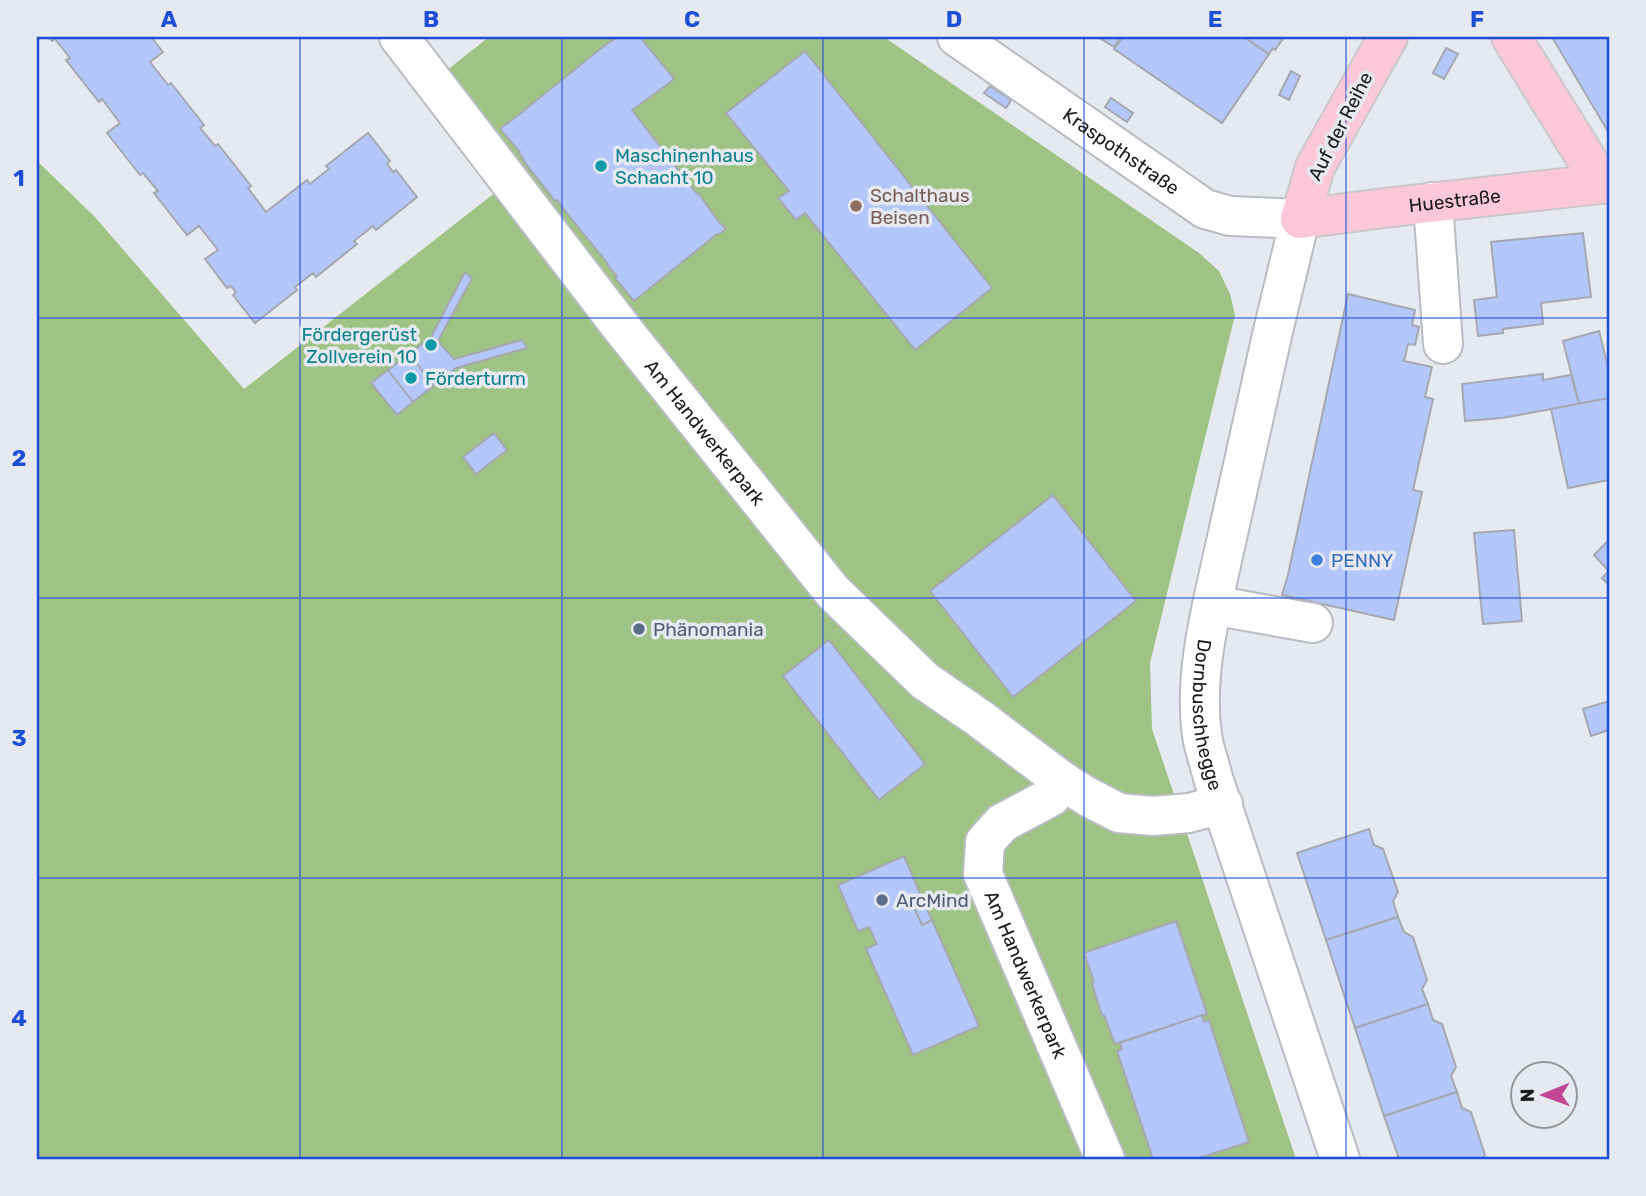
<svg xmlns="http://www.w3.org/2000/svg" width="1646" height="1196" font-family="Rubik,sans-serif">
	<style>
		.green { fill: #9fc384 }
		.building { fill: #b4c7fb; stroke: #a5a8ae; stroke-width: 2 }
		.lines { fill: none; stroke-linecap: round; stroke-linejoin: round }
		.minor-casing { stroke: #babcc3; stroke-width: 42 }
		.major-casing { stroke: #c8c8c9; stroke-width: 42 }
		.minor { stroke: #fff; stroke-width: 38 }
		.major { stroke: #fcc7d6; stroke-width: 38 }
		.grid { fill: none; stroke: #1d4ed8; stroke-width: 2; stroke-opacity: 0.55 }
		.culture-dot { fill: #0f9aa8; stroke: #e6e9f0; stroke-width: 2.5 }
		.education-dot { fill: #8d6e63; stroke: #e6e9f0; stroke-width: 2.5 }
		.shop-dot { fill: #3f7fe0; stroke: #e6e9f0; stroke-width: 2.5 }
		.service-dot { fill: #5c6f8a; stroke: #e6e9f0; stroke-width: 2.5 }
		.labels { text-anchor: middle; stroke-width: 7; stroke-linejoin: round; paint-order: stroke }
		.street-label { font-size: 19px; fill: #191a1d; stroke: #e6e9f0 }
		.culture-label { font-size: 19px; fill: #0d838f; stroke: #e6e9f0; text-anchor: start }
		.education-label { font-size: 19px; fill: #785e54; stroke: #e6e9f0; text-anchor: start }
		.shop-label { font-size: 19px; fill: #366cbe; stroke: #e6e9f0; text-anchor: start }
		.service-label { font-size: 19px; fill: #4e5e75; stroke: #e6e9f0; text-anchor: start }
		.neatline { fill: none; stroke: #1d4ed8; stroke-width: 2.5 }
		.grid-label { font-size: 23px; text-anchor: middle; font-weight: bold; fill: #1d4ed8 }
	</style>
	<rect width="100%" height="100%" fill="#e6e9f0"/>
	<!-- green -->
	<path class="green" d="M489 37H884L1199 253 1219 271 1230 294 1235 315 1150 663 1152 729 1296 1159H37V161L94 216 244 389 524 170 447 70Z"/>
	<!-- building -->
	<g class="building">
		<path d="M48 37H151L163 52 150 62 168 85 171 83 204 125 200 128 215 146 218 144 251 186 248 188 266 212 307 180 310 184 329 169 326 166 368 133 390 161 387 164 393 172 396 170 417 197 376 230 373 226 354 241 357 244 316 277 313 273 295 287 297 290 255 323 233 295 236 292 231 286 227 288 205 259 218 250 199 226 187 235 154 193 158 191 143 173 140 175 107 133 120 123 102 99 99 102 66 60 70 58 55 39 52 41Z"/>
		<path d="M618 37H640L673 77V80L668 84 632 110 697 194 698 193 719 222 726 229 718 235 717 234 634 301 615 278 617 276 607 265 608 264 561 206H562L557 200 555 201 523 160H524L519 153 520 152 501 130V128L507 123V124L604 46Z"/>
		<path d="M1098 37H1121L1114 47Z"/>
		<path d="M1123 37H1244L1269 54 1222 123 1114 49Z"/>
		<path d="M1244 37H1284L1275 50 1273 48 1269 54Z"/>
		<path d="M1552 37H1609V132L1607 130Z"/>
		<path d="M1446 48 1458 54 1444 79 1433 73Z"/>
		<path d="M805 51 992 288 915 350 805 213 796 220 778 198 789 191 726 113Z"/>
		<path d="M1291 71 1300 76 1289 100 1279 95Z"/>
		<path d="M990 86 1011 100 1006 108 984 93Z"/>
		<path d="M1111 98 1133 113 1127 122 1105 107Z"/>
		<path d="M1583 233 1591 297 1541 303 1543 324 1503 329V333L1478 336 1474 300 1497 297 1491 242Z"/>
		<path d="M465 272 472 278 438 341 454 359 522 340 527 348 456 368 397 415 371 383 431 337Z"/>
		<path d="M1348 294 1415 310 1412 325 1419 327 1415 345 1408 344 1404 361 1432 367 1425 397 1433 399 1413 490 1422 492 1394 620 1282 595 1288 575Z"/>
		<path d="M1599 331 1609 371V398L1579 404 1563 341Z"/>
		<path d="M409 354 434 385 413 402 388 370Z"/>
		<path d="M1543 374V380L1571 375 1579 404 1502 418 1465 421 1462 384Z"/>
		<path d="M1609 398V480L1568 488 1551 409Z"/>
		<path d="M494 433 507 450 476 474 463 457Z"/>
		<path d="M1053 495 1136 601 1013 697 930 591Z"/>
		<path d="M1514 530 1522 621 1483 624 1474 533Z"/>
		<path d="M1609 540V585L1602 578 1609 571 1594 555Z"/>
		<path d="M829 640 925 764 879 800 783 676Z"/>
		<path d="M1609 701V730L1591 736 1583 709Z"/>
		<path d="M1369 829 1374 845 1383 849 1398 892 1393 901 1398 917 1326 940 1297 853Z"/>
		<path d="M904 856 924 903 914 907 922 925 932 920 979 1026 913 1055 866 949 877 944 869 927 858 931 838 885Z"/>
		<path d="M924 903 932 920 922 925 914 907Z"/>
		<path d="M1398 917 1404 932 1413 937 1427 980 1422 989 1428 1004 1355 1028 1326 940Z"/>
		<path d="M1176 921 1207 1014 1115 1044 1104 1015 1102 1016 1092 983 1094 982 1084 953Z"/>
		<path d="M1428 1004 1433 1020 1442 1024 1456 1067 1451 1076 1457 1092 1384 1116 1355 1028Z"/>
		<path d="M1202 1015 1204 1022 1209 1020 1249 1142 1196 1159H1153L1117 1051 1122 1049 1120 1043Z"/>
		<path d="M1457 1092 1462 1108 1471 1112 1485 1155 1483 1159H1399L1384 1116Z"/>
	</g>
	<g class="lines">
		<!-- minor casing -->
		<g class="minor-casing">
			<g id="minor">
				<path id="s1" d="M399 37 621 327 833 592 925 681 979 718 1061 780 1088 797 1119 813 1153 816 1189 813 1223 804"/>
				<path id="s2" d="M957 37 1205 209 1230 216 1300 219 1273 331 1212 605C1203 648 1196 691 1202 735 1204 750 1210 764 1213 778L1340 1159"/>
				<path d="M1433 202 1443 344"/>
				<path d="M1212 605 1313 623"/>
				<path id="s3" d="M1061 780 1051 797 1002 823 985 842 983 874 1105 1159"/>
			</g>
		</g>
		<!-- major casing -->
		<g class="major-casing">
			<g id="major">
				<path id="s4" d="M1388 37 1315 167 1300 219 1384 208 1609 183"/>
				<path d="M1511 37 1602 184"/>
			</g>
		</g>
		<!-- minor -->
		<use href="#minor" class="minor"/>
		<!-- major -->
		<use href="#major" class="major"/>
	</g>
	<!-- grid -->
	<path class="grid" d="M300 37V1159M562 37V1159M823 37V1159M1084 37V1159M1346 37V1159M37 318H1609M37 598H1609M37 878H1609"/>
	<!-- markers -->
	<g class="culture-dot">
		<circle cx="601" cy="166" r="7"/>
		<circle cx="431" cy="345" r="7"/>
		<circle cx="411" cy="378" r="7"/>
	</g>
	<circle class="education-dot" cx="856" cy="206" r="7"/>
	<circle class="shop-dot" cx="1317" cy="560" r="7"/>
	<g class="service-dot">
		<circle cx="639" cy="629" r="7"/>
		<circle cx="882" cy="900" r="7"/>
	</g>
	<g class="labels">
		<!-- street labels -->
		<g class="street-label">
			<text transform="translate(1340 126) rotate(-63)" y="7">Auf der Reihe</text>
			<text dy="7" stroke="none"><textPath href="#s2" startOffset="200">Kraspothstraße</textPath></text>
			<text dy="7" stroke="none"><textPath href="#s4" startOffset="359">Huestraße</textPath></text>
			<text dy="7" stroke="none"><textPath href="#s1" startOffset="500">Am Handwerkerpark</textPath></text>
			<text dy="7" stroke="none"><textPath href="#s2" startOffset="905">Dornbuschhegge</textPath></text>
			<text dy="7" stroke="none"><textPath href="#s3" startOffset="242">Am Handwerkerpark</textPath></text>
		</g>
		<!-- culture labels -->
		<g class="culture-label">
			<text x="615" y="162">Maschinenhaus<tspan x="615" dy="22">Schacht 10</tspan></text>
			<text x="417" y="341" text-anchor="end">Fördergerüst<tspan x="417" dy="22">Zollverein 10</tspan></text>
			<text x="425" y="385">Förderturm</text>
		</g>
		<!-- education labels -->
		<g class="education-label">
			<text x="870" y="202">Schalthaus<tspan x="870" dy="22">Beisen</tspan></text>
		</g>
		<!-- shop labels -->
		<g class="shop-label">
			<text x="1331" y="567">PENNY</text>
		</g>
		<!-- service labels -->
		<g class="service-label">
			<text x="653" y="636">Phänomania</text>
			<text x="896" y="907">ArcMind</text>
		</g>
	</g>
	<!-- border -->
	<rect width="1646" height="1196" fill="none" stroke="#e6e9f0" stroke-width="77"/>
	<!-- north arrow -->
	<g transform="translate(1544 1095) rotate(269)"><circle r="33" fill="#e6e9f0" stroke="#94969c" stroke-width="2"/>
	<path d="M0-5L12 26L0 18L-12 26Z" fill="#c24696"/>
	<text y="-10" font-size="19" font-weight="bold" text-anchor="middle" fill="#191a1d">N</text>
	</g>
	<rect x="38" y="38" width="1570" height="1120" class="neatline"/>
	<g class="grid-label">
		<text x="169" y="27">A</text>
		<text x="431" y="27">B</text>
		<text x="692" y="27">C</text>
		<text x="954" y="27">D</text>
		<text x="1215" y="27">E</text>
		<text x="1477" y="27">F</text>
		<text x="19" y="186">1</text>
		<text x="19" y="466">2</text>
		<text x="19" y="746">3</text>
		<text x="19" y="1026">4</text>
	</g>
</svg>
